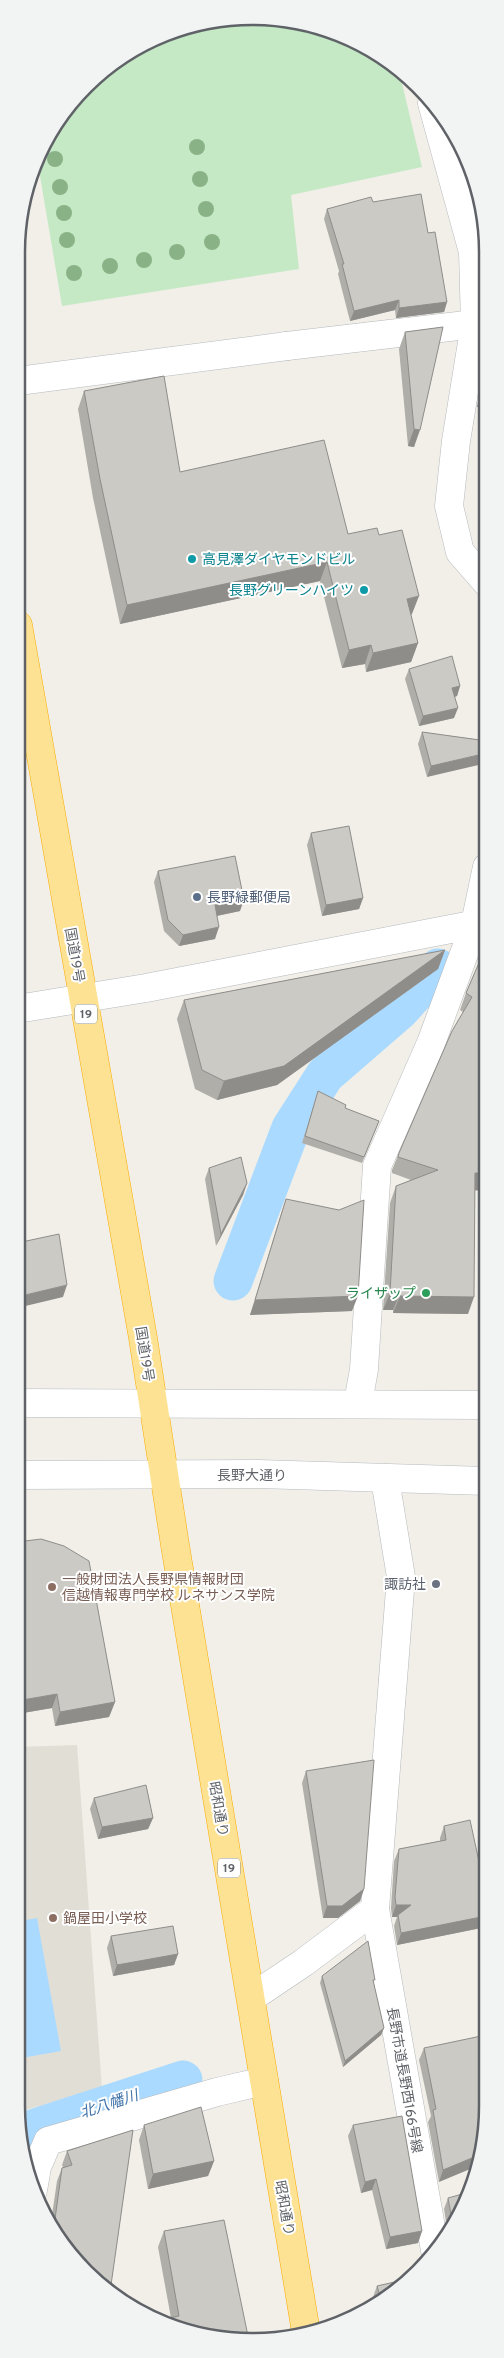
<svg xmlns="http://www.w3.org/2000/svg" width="504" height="2358" font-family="Overpass,'Noto Sans JP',sans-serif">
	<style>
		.education { fill: #e1ded6 }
		.green { fill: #c5e8c5 }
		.water { fill: #aadaff }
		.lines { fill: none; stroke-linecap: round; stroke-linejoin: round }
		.canal { stroke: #aadaff; stroke-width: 39 }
		.street-casing { stroke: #b5b8bc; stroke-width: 29 }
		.secondary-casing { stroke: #b6babf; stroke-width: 29 }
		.highway-casing { stroke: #f9ab00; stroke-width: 29 }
		.street { stroke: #fff; stroke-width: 28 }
		.secondary { stroke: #fff; stroke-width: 28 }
		.highway { stroke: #fde293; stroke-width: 28 }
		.tree { fill: #89b387 }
		.wall { fill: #afaea9 }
		.shaded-wall { fill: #8f8d8a }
		.building { fill: #cccac5; stroke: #8f8d8a }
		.culture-dot { fill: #0f9aa8; stroke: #fff; stroke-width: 2 }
		.service-dot { fill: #5c6f8a; stroke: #fff; stroke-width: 2 }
		.leisure-dot { fill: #2e9e5b; stroke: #fff; stroke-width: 2 }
		.worship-dot { fill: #6b7280; stroke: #fff; stroke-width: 2 }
		.education-dot { fill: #8d6e63; stroke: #fff; stroke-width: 2 }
		.labels { text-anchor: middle; stroke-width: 4; stroke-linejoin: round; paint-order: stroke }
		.shield { fill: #fff; stroke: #8f9295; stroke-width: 1 }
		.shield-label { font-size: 12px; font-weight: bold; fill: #5f6368 }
		.culture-label { font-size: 14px; fill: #0d838f; stroke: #fff; text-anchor: start }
		.service-label { font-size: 14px; fill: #4e5e75; stroke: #fff; text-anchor: start }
		.street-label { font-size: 14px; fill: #5f6368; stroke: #fff }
		.leisure-label { font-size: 14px; fill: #27864d; stroke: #fff; text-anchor: end }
		.education-label { font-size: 14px; fill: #785e54; stroke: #fff; text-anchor: start }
		.worship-label { font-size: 14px; fill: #5b616d; stroke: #fff; text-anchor: end }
		.water-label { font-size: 15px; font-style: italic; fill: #4174aa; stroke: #fff }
		.rim { fill: none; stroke: #5f6368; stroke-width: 2.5 }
	</style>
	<rect width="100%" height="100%" fill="#f1efe8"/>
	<!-- education -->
	<path class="education" d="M77 1745 102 2089 17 2112V1747Z"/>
	<!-- green -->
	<path class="green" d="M282 18 356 40 399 71 422 167 291 195 299 269 62 306 38 164 48 134 108 65 191 24Z"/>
	<!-- water -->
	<path class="water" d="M37 1918 61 2051 16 2059V1922Z"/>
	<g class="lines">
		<!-- canal -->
		<g class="canal">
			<path d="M233 1281 291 1128 325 1075 400 1010 438 968"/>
			<path d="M35 2128 183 2080"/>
		</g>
		<!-- street casing -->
		<g class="street-casing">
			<g id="street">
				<path d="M432 103 473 252 475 324 456 441 449 506 460 552 487 583"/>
				<path d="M287 346 475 324"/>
				<path d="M358 1403 364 1369 377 1166 431 1043 475 924 487 867"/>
				<path d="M375 1909 435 2250"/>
				<path d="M251 1998 303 1963 375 1909 401 1577 385 1479"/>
				<path d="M33 2190 37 2167 48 2141 217 2092 264 2081"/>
			</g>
		</g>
		<!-- secondary casing -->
		<g class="secondary-casing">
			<g id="secondary">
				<path d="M18 381 287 346"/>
				<path d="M17 1009 146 988 487 922"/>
				<path d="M17 1403 486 1405"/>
				<path d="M17 1475 259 1474 486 1481"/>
			</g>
		</g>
		<!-- highway casing -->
		<g class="highway-casing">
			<path id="highway" d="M18 625 143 1338 175 1545 306 2332"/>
		</g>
		<!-- street -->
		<use href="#street" class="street"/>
		<!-- secondary -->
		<use href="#secondary" class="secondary"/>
		<!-- highway -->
		<use href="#highway" class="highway"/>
	</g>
	<!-- trees -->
	<g class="tree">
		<circle cx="197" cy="147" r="8"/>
		<circle cx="55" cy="159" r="8"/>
		<circle cx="200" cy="179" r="8"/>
		<circle cx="60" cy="187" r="8"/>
		<circle cx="206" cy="209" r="8"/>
		<circle cx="64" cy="213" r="8"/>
		<circle cx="67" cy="240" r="8"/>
		<circle cx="212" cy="242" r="8"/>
		<circle cx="177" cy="252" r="8"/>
		<circle cx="144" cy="260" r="8"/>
		<circle cx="110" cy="266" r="8"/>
		<circle cx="74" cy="273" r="8"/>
	</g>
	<!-- wall -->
	<g class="wall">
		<path d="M373 202 428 233 447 302 444 312 396 318 395 310 350 321 338 274 339 271 324 219 327 209Z"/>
		<path d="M443 327 414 447 408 446 399 349 405 332Z"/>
		<path d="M487 347V404L477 407Z"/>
		<path d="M84 391 180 472 348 534 379 535 412 614 411 615 418 643 411 662 366 672 365 664 342 668 320 581 120 624 93 498 78 409Z"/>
		<path d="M409 669 460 686 457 696 455 697 454 718 419 726 405 679Z"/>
		<path d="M422 732 487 741 427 777 418 744Z"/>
		<path d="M311 833 363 898 359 909 322 916 307 845Z"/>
		<path d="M158 871 240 911 217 916 215 939 179 946 164 931 154 882Z"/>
		<path d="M487 944 475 1190 468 1314 393 1313V1310H383L390 1203 396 1186 411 1180 392 1173V1170L399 1153 463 1012 460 1010 466 993Z"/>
		<path d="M445 950 438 969 277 1085 217 1100 195 1089 177 1019 184 1000Z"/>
		<path d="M316 1098 379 1121 362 1163 302 1143Z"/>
		<path d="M209 1168 247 1183 243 1195 216 1246 205 1179Z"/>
		<path d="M286 1199 352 1311 250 1315 281 1214Z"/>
		<path d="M17 1542 115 1702 109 1717 55 1726 52 1708 17 1714Z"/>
		<path d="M306 1771 364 1889 360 1901 338 1918H323L302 1783Z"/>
		<path d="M94 1798 153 1818 148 1829 98 1839 90 1809Z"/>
		<path d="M444 1826 486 1894V1927L397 1945 394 1926 397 1917H392L391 1908 394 1861 399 1849 440 1841V1838Z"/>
		<path d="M111 1936 178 1954 174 1965 113 1976 107 1948Z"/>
		<path d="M322 1976 384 2028 381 2035 343 2067 320 1983Z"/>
		<path d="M424 2048 486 2136 439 2182 428 2122 431 2116 419 2060Z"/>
		<path d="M144 2125 214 2161 208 2176 148 2189 139 2140Z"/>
		<path d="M353 2125 422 2231 418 2243 386 2249 372 2190 361 2193 348 2136Z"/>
		<path d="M133 2130 85 2272 51 2222 57 2181 62 2168 63 2167 62 2165 67 2151Z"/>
		<path d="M448 2198 456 2224 448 2234 444 2209Z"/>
		<path d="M164 2231 248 2336 246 2340 237 2341 168 2323 169 2318H171L158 2247Z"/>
		<path d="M407 2283 375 2302 373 2297 377 2286Z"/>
	</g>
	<!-- shaded-wall -->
	<g class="shaded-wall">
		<path d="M399 300 395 310 350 321 354 311Z"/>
		<path d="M447 302 444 312 396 318 399 308Z"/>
		<path d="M487 394V404L477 407 482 395Z"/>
		<path d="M414 429 420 430 414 447 408 446Z"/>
		<path d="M327 562 320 581 120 624 127 605Z"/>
		<path d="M419 596 412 614 400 617 407 599Z"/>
		<path d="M418 643 411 662 366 672 373 653Z"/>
		<path d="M371 645 365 664 342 668 349 650Z"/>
		<path d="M460 686 457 696 449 698 452 688Z"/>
		<path d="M458 708 454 718 419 726 423 716Z"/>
		<path d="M487 753V763L427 777 431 766Z"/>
		<path d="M363 898 359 909 322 916 326 905Z"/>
		<path d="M244 900 240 911 211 917 215 905Z"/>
		<path d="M219 927 215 939 179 946 183 935Z"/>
		<path d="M445 950 438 969 277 1085 217 1100 224 1081Z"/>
		<path d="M475 1173H486V1191L469 1190Z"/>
		<path d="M247 1183 243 1195 216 1246 221 1234Z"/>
		<path d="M67 1285 63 1297 17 1308V1297Z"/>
		<path d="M390 1293H400L393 1310H383Z"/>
		<path d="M358 1296 352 1311 250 1315 255 1300Z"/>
		<path d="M400 1296 474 1297 468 1314 393 1313Z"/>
		<path d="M57 1694 52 1708 17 1714V1701Z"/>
		<path d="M115 1702 109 1717 55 1726 60 1712Z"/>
		<path d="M153 1818 148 1829 98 1839 102 1827Z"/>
		<path d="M364 1889 360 1901 338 1918H323L327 1906Z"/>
		<path d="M396 1905H411L398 1915 397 1917H392Z"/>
		<path d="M486 1916V1927L397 1945 401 1933Z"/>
		<path d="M178 1954 174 1965 113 1976 117 1965Z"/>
		<path d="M384 2028 381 2035 343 2067 345 2061Z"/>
		<path d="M479 2155 475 2167 439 2182 443 2170Z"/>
		<path d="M214 2161 208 2176 148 2189 153 2174Z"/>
		<path d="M376 2179 372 2190 361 2193 365 2182Z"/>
		<path d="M422 2231 418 2243 386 2249 390 2237Z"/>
		<path d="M101 2284 111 2285 109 2290Z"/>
		<path d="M248 2336 246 2340 240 2341 241 2338Z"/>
	</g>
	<!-- building -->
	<g class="building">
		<path d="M421 194 428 233 435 232 447 302 399 308V300L354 311 342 264H344L327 209 371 197 373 202Z"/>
		<path d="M443 327 420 430 414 429 405 332Z"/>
		<path d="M487 361V394L482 395Z"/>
		<path d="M164 376 180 472 324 440 348 534 377 528 379 535 402 530 419 596 407 599 418 643 373 653 371 645 349 650 327 562 127 605 100 479 84 391Z"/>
		<path d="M452 656 460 686 452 688 458 708 423 716 409 669Z"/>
		<path d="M422 732 487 741V753L431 766Z"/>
		<path d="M349 826 363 898 326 905 311 833Z"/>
		<path d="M235 856 244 900 215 905 219 927 183 935 168 920 158 871Z"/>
		<path d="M487 944 486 1173H475L474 1297 400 1296V1293H390L396 1186 438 1170 398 1157 399 1153 452 1031 472 997 466 993Z"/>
		<path d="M445 950 284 1066 224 1081 202 1070 184 1000Z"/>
		<path d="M318 1091 346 1105 345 1108 379 1121 364 1157 305 1136Z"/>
		<path d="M241 1157 247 1183 221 1234 209 1168Z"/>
		<path d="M286 1199 339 1210 364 1200 358 1296 255 1300Z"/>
		<path d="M59 1234 67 1285 17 1297V1243Z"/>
		<path d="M41 1539 64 1546 89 1561 115 1702 60 1712 57 1694 17 1701V1622L24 1620 17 1581V1542Z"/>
		<path d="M374 1760 364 1889 342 1906H327L306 1771Z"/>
		<path d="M146 1785 153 1818 102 1827 94 1798Z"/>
		<path d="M470 1820 486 1894V1916L401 1933 398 1915 411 1905H396L395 1897 399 1849 446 1840 444 1826Z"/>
		<path d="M173 1926 178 1954 117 1965 111 1936Z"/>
		<path d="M368 1941 375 1980H373L384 2028 345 2061 322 1976Z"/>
		<path d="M486 2035V2136L479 2155 443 2170 433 2110 436 2109 424 2048Z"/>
		<path d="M201 2107 214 2161 153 2174 144 2125Z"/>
		<path d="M402 2116 422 2231 390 2237 376 2179 365 2182 353 2125Z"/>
		<path d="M133 2130 111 2285 101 2284 85 2272 54 2226 62 2168 72 2165 67 2151Z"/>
		<path d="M466 2193 456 2224 453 2225 448 2198Z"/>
		<path d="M224 2220 248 2336 241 2338 242 2341H237L170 2324 169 2318 179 2316 164 2231Z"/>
		<path d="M412 2278 407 2283 381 2299 377 2286Z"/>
	</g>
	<!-- markers -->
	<g class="culture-dot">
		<circle cx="192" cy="559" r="5"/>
		<circle cx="364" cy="590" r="5"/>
	</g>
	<circle class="service-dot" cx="197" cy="897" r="5"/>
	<circle class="leisure-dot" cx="426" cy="1293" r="5"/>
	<circle class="worship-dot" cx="436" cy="1584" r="5"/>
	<g class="education-dot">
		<circle cx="52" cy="1587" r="5"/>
		<circle cx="53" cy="1918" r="5"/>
	</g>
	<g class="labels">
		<!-- shield labels -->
		<g class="shield">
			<rect x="75" y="1004.5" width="22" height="19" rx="4"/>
			<rect x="218" y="1858.5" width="22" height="19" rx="4"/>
		</g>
		<g class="shield-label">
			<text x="86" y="1018">19</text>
			<text x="229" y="1872">19</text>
		</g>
		<!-- culture labels -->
		<g class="culture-label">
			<text x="202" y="564">高見澤ダイヤモンドビル</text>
			<text x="354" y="595" text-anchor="end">長野グリーンハイツ</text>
		</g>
		<!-- service labels -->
		<g class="service-label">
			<text x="207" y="902">長野緑郵便局</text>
		</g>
		<!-- street labels -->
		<g class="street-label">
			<text transform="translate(75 955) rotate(80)" y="5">国道19号</text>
			<text transform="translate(145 1354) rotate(81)" y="5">国道19号</text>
			<text x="252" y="1480">長野大通り</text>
			<text transform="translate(219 1809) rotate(80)" y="5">昭和通り</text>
			<text transform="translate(405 2080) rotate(80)" y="5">長野市道長野西166号線</text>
			<text transform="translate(285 2208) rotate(80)" y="5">昭和通り</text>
		</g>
		<!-- leisure labels -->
		<g class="leisure-label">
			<text x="416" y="1298">ライザップ</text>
		</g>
		<!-- education labels -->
		<g class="education-label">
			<text x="62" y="1584">一般財団法人長野県情報財団<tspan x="62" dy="16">信越情報専門学校 ルネサンス学院</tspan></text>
			<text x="63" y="1923">鍋屋田小学校</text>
		</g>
		<!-- worship labels -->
		<g class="worship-label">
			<text x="426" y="1589">諏訪社</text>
		</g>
		<!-- water labels -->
		<g class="water-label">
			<text transform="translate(109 2104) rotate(-18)" y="5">北八幡川</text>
		</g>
	</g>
	<!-- crop -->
	<path d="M0 0H504V2358H0ZM252 25H252A227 227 0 0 1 479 252V2106A227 227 0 0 1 252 2333H252A227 227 0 0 1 25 2106V252A227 227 0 0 1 252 25Z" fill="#f2f3f3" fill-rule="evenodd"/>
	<path class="rim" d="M252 25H252A227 227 0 0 1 479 252V2106A227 227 0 0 1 252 2333H252A227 227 0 0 1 25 2106V252A227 227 0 0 1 252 25Z"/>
</svg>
